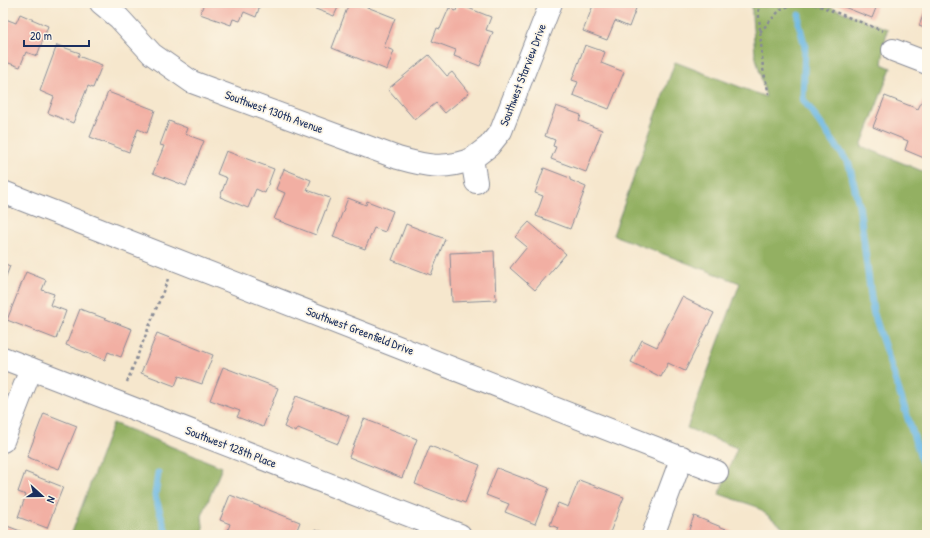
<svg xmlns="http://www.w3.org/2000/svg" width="930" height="538" font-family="'Patrick Hand',sans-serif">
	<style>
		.forest { fill: #93b062; stroke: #577060 }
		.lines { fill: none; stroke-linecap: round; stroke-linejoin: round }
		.stream { stroke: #68b6e2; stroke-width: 7 }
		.building { fill: #f2afa3 }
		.street-casing { stroke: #888b96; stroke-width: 24 }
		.path { stroke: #888b96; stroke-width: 2.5; stroke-dasharray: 3 3; stroke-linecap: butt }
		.street { stroke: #fff; stroke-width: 22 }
		.labels { text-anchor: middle; stroke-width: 3.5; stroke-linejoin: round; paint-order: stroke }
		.street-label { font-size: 12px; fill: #1b2f5e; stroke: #fcf5e5 }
	</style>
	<rect width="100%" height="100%" fill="#fcf5e5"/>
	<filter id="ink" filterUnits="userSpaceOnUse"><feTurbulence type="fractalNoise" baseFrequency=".025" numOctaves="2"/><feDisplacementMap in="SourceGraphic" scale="8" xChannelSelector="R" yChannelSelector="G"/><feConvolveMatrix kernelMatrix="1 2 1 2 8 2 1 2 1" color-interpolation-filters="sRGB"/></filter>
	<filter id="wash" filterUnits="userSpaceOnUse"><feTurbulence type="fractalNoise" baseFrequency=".012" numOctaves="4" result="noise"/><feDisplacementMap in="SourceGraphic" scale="16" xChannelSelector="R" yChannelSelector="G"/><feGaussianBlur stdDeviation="0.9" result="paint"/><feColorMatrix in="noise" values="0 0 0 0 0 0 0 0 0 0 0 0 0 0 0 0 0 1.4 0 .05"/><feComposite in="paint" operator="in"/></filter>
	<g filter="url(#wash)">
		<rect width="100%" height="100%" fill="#f6e7cd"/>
		<!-- forest -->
		<g class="forest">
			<path d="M752 3H820L887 29 882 64 891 68 861 146 927 173V535H794L755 506 719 494 737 448 687 428 740 283 613 235 675 62 766 97 755 54 752 16Z"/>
			<path d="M113 423 222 467 202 516 204 535H71Z"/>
		</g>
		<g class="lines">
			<!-- stream -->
			<g class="stream">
				<path d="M799 15V24L805 47 803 99 849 164 859 205 873 311 927 477"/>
				<path d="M158 473 155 496 167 535"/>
			</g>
		</g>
		<g id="blocks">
			<!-- building -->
			<g class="building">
				<path d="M204 3H261L256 17 244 12 240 21 233 19 231 25 200 14Z"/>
				<path d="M295 3H340L334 16 305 5 304 7Z"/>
				<path d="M349 3H357L395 18 384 47 394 51 387 70 332 48Z"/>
				<path d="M594 3H638L629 27 615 21 607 40 583 31Z"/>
				<path d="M834 3H878L872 18Z"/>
				<path d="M458 4 491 17 486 30 493 32 480 66 454 56 456 50 432 41 437 28 440 29 449 8 456 11Z"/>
				<path d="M927 5V29L919 26Z"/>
				<path d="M20 14 48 26 37 56 26 52 20 67 3 61V18L16 23Z"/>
				<path d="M57 45 80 53 78 56 102 65 93 88 88 86 73 123 48 113 54 97 40 91Z"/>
				<path d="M585 45 605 52 601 63 624 72 609 109 573 95 578 82 572 80Z"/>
				<path d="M429 55 447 76 452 72 469 93 445 113 436 103 415 120 388 89Z"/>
				<path d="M108 92 155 110 147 133 138 129 129 152 90 137Z"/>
				<path d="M885 96 918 109 922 101 927 103V150L924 158 905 150 908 141 873 127Z"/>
				<path d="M556 106 581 115 579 121 602 130 586 172 551 159 556 147 553 146 555 140 545 136Z"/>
				<path d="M169 121 187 128 185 134 204 141 186 186 153 173 164 146 160 145Z"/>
				<path d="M226 151 274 169 265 193 256 189 248 208 220 197 227 178 217 174Z"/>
				<path d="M544 168 570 178V180L586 187 570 229 536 216 543 196 535 193Z"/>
				<path d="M284 169 311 180 307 190 330 198 316 235 274 219 285 193 276 189Z"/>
				<path d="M348 198 366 205 367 201 393 211 385 232 374 228 365 249 333 237Z"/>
				<path d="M529 222 566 254 535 290 510 268 527 247 515 237Z"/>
				<path d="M406 224 445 239 431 275 392 260Z"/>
				<path d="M494 251 496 300 452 302 450 253Z"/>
				<path d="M3 263 10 266 3 284Z"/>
				<path d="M26 272 46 280 42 290 54 294 50 305 66 311 56 339 7 320Z"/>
				<path d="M682 297 714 313 685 371 668 363 661 377 631 362 642 340 657 347Z"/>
				<path d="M80 309 132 329 121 357 108 352 105 360 66 345Z"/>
				<path d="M157 333 213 355 202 384 179 376 175 386 141 373Z"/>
				<path d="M223 367 278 388 263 427 237 417 240 411 210 400Z"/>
				<path d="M296 396 349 416 338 444 298 428 296 432 284 427Z"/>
				<path d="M44 413 77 426 59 469 27 457Z"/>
				<path d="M364 419 417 439 402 478 349 457Z"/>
				<path d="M430 446 480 465 465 503 415 484Z"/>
				<path d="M497 468 549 488 535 524 505 512 509 504 486 495Z"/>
				<path d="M25 472 63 487 47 528 18 517 26 495 18 492Z"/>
				<path d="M579 480 624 497 609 535H563L557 533 559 528 550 525 558 503 568 507Z"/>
				<path d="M230 495 300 522 295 535H226L230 524 220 520Z"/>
				<path d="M694 516 741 535H687Z"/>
				<path d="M7 526 31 535H3Z"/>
				<path d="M316 529 331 535H313Z"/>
			</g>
		</g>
	</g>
	<g filter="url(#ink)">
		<use href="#blocks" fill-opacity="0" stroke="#888b96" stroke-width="1"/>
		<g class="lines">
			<!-- street casing -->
			<g class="street-casing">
				<g id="street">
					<path d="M101 3 119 18 152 54 192 82 398 158C426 166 444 170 472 159"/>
					<path d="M893 50 927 63"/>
					<path d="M476 182 472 159 489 146 501 131 551 3"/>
					<path d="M3 192 717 472"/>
					<path d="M3 358 460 535"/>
					<path d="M3 441 31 369"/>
					<path d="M653 535 682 457"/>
				</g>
			</g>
			<!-- path -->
			<g class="path">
				<path d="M758 3 763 69 769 94"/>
				<path d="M808 3 820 6 883 31"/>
				<path d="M760 32 781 9 798 3"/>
				<path d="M127 382 168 279"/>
			</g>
			<!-- street -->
			<use href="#street" class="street"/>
		</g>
	</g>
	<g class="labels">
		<!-- street labels -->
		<g class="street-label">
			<text transform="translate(523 75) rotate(-69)" y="4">Southwest Starview Drive</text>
			<text transform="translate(274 112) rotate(20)" y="4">Southwest 130th Avenue</text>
			<text transform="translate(360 331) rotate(21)" y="4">Southwest Greenfield Drive</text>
			<text transform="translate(231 447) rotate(21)" y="4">Southwest 128th Place</text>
		</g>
	</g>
	<!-- margin -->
	<rect width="930" height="538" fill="none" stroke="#fcf5e5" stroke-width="16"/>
	<!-- north arrow -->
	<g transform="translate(42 496) rotate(111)" stroke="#fcf5e5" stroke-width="3" paint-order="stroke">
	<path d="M0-3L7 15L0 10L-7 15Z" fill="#1b2f5e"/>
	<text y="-6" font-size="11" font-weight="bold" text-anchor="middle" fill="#1b2f5e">N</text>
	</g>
	<!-- scale -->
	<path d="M24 40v6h65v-6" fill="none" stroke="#1b2f5e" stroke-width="2"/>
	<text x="30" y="40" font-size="12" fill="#1b2f5e" stroke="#fcf5e5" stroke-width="3" paint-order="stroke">20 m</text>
</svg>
